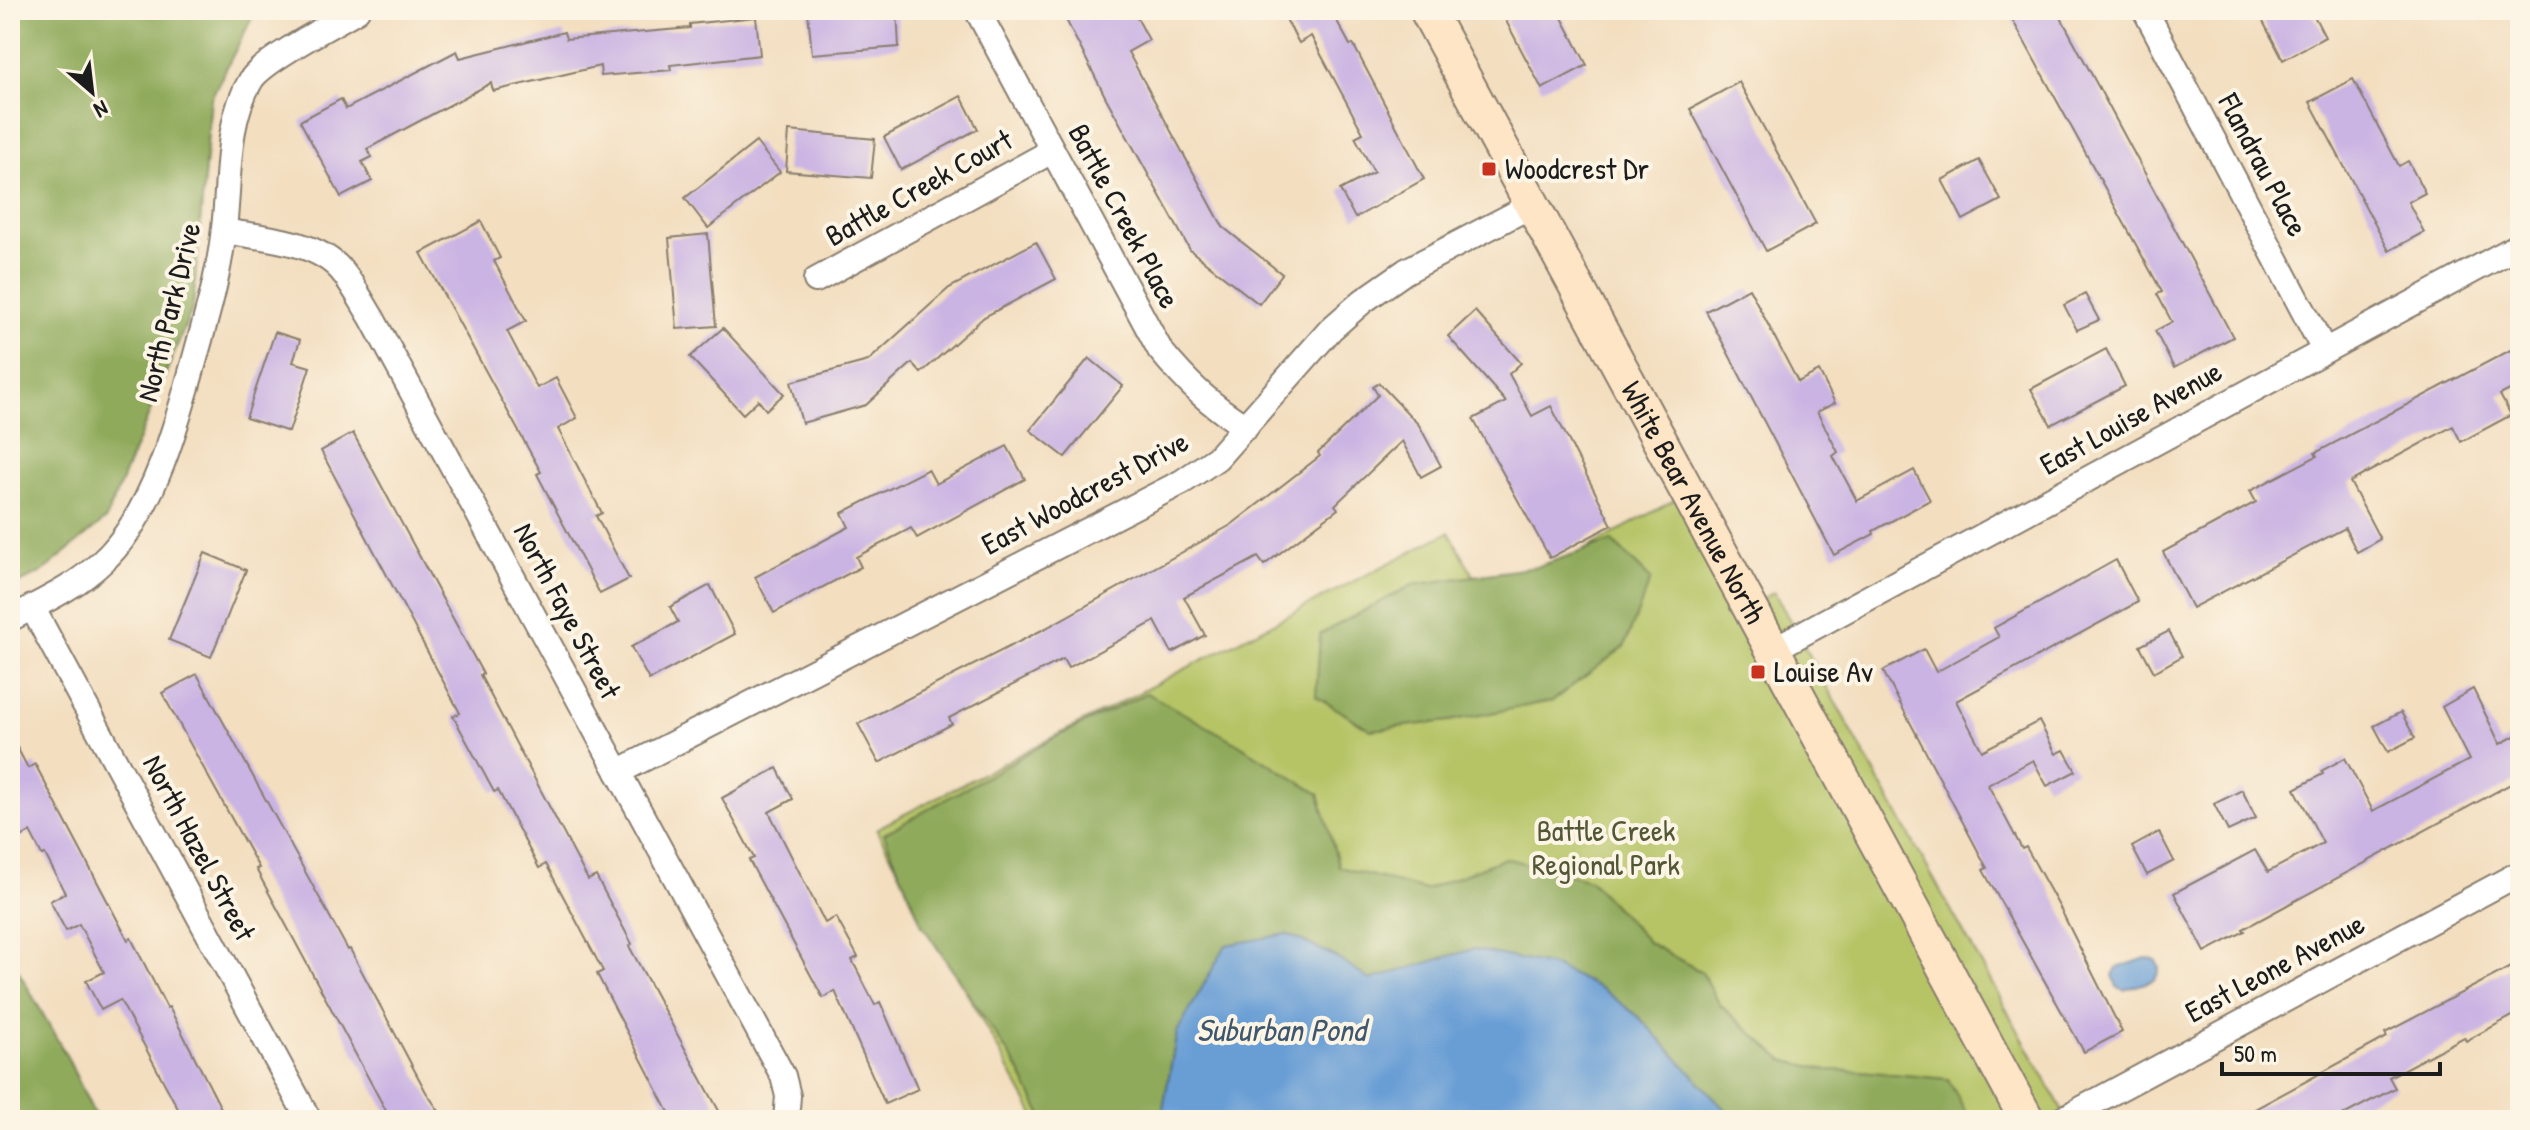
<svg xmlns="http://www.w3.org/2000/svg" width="2530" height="1130" font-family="'Patrick Hand',sans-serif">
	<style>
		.green { fill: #b6c466; stroke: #697041; stroke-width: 2 }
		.forest { fill: #90aa5b; stroke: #56633c; stroke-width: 2 }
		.water { fill: #699ed5; stroke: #425d78; stroke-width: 2 }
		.building { fill: #cab4e3 }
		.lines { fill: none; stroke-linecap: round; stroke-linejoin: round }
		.street-casing { stroke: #887d6e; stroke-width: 28 }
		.secondary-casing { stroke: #887d6e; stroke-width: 38 }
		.street { stroke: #fff; stroke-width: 24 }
		.secondary { stroke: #fde5c5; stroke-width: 34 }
		.poi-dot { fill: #c8321e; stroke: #fcf5e5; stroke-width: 3 }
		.labels { text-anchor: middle; stroke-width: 8; stroke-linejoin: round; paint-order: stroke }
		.street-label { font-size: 30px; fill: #1c1c1c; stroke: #fcf5e5 }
		.poi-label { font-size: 30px; fill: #1c1c1c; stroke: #fcf5e5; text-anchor: start }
		.park-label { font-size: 30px; fill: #525736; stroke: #fcf5e5 }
		.water-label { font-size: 32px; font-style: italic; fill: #3f566f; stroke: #fcf5e5 }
	</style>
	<rect width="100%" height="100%" fill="#fcf5e5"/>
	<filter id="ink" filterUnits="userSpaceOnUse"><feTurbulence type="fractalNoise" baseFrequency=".0125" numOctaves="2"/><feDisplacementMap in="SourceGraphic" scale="16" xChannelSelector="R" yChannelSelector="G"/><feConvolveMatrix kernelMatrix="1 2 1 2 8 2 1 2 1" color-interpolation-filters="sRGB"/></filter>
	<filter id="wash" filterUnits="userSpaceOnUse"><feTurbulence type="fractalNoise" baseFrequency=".006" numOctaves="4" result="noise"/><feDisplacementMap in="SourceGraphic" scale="32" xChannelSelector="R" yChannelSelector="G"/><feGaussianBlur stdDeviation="1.8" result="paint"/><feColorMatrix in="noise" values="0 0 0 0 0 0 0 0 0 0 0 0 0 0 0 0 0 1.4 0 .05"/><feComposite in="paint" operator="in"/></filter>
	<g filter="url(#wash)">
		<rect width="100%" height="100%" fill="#f3dec0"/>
		<!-- green -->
		<path class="green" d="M1683 495 1747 607 1774 592 2068 1120H1037L876 829 1449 532 1489 603Z"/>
		<!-- forest -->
		<g class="forest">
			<path d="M10 10H256L211 98 193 307 106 519 42 572 10 588Z"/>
			<path d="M1612 541 1651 579 1624 647 1552 701 1450 721 1371 730 1316 696 1320 634 1412 585 1536 567Z"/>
			<path d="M1147 693 1237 743 1319 794 1339 867 1425 890 1505 858 1590 880 1649 943 1702 972 1720 1005 1783 1060 1827 1070 1861 1071 1948 1079 1970 1120H1735L1639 1017 1602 989 1556 967 1473 949 1370 980 1332 955 1287 934 1177 1032 1161 1120H1044L1018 1068 922 925 884 834 1060 735Z"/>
			<path d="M10 956 66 1055 97 1120H10Z"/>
		</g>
		<!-- water -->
		<g class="water">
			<path d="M1287 934 1332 955 1370 980 1473 949 1556 967 1602 989 1639 1017 1735 1120H1161L1177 1032 1226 945Z"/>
			<path d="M2146 958 2154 959C2160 966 2161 972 2155 980L2124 990 2117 987 2113 975 2117 968Z"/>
		</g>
		<g id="blocks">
			<!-- building -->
			<g class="building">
				<path d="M839 10H897L899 47 812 54 808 12Z"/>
				<path d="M1061 10H1133L1149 40 1128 52 1223 227 1282 274 1259 304 1190 250 1106 98Z"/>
				<path d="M1281 10H1331L1350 45 1353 44 1424 179 1355 218 1340 190 1374 172 1355 137 1363 133 1311 36 1299 43Z"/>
				<path d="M1527 10H1558L1587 65 1542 89 1506 21Z"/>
				<path d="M2007 10H2057L2233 337 2174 368 2155 331 2172 322 2157 294 2162 292Z"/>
				<path d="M2257 10H2311L2325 37 2283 60Z"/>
				<path d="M756 17 760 55 670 65 671 70 601 76 600 66 493 91 491 83 367 149 372 157 362 162 372 181 341 197 300 121 341 99 346 109 457 51 460 58 564 32 566 39 690 28V24Z"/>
				<path d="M2353 79 2399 166 2408 161 2425 193 2408 202 2424 232 2389 251 2310 102Z"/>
				<path d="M1739 82 1816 224 1766 251 1690 109Z"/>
				<path d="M961 96 978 129 901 170 884 137Z"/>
				<path d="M789 131 875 139 871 178 786 171Z"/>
				<path d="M756 142 780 172 708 228 685 198Z"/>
				<path d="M1979 160 2001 200 1963 220 1942 180Z"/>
				<path d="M481 221 500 258 494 261 526 321 507 331 537 388 556 378 577 418 558 429 602 513 596 516 629 579 600 594 537 474 541 472 421 253Z"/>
				<path d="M708 234 716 326 677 329 669 238Z"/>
				<path d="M1036 242 1056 279 984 317 921 373 912 363 866 405 802 423 791 382 868 361 949 288Z"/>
				<path d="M1749 288 1798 382 1819 371 1835 403 1817 412 1838 452 1833 456 1857 501 1914 470 1930 500 1873 531 1874 534 1834 555 1706 311Z"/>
				<path d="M2085 294 2099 320 2077 330 2064 305Z"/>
				<path d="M1475 311 1521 363 1509 374 1532 416 1551 406 1612 525 1550 558 1473 419 1506 402 1448 336Z"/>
				<path d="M723 328 784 394 766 410 758 400 743 414 690 357Z"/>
				<path d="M275 332 300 340 293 362 310 367 289 432 246 418Z"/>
				<path d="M2520 345V385L2500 395 2511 415 2461 442 2453 426 2350 482 2380 539 2357 552 2345 528 2192 608 2163 552 2256 502 2250 491 2317 456 2315 453Z"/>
				<path d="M2106 349 2125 386 2051 425 2031 389Z"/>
				<path d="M1089 358 1123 386 1065 457 1030 430Z"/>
				<path d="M1379 383 1419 425 1441 466 1421 477 1402 441 1335 505 1338 509 1264 565 1258 557 1184 597 1205 635 1172 653 1155 621 1068 668 1063 659 949 718 952 724 879 763 858 724 1046 628 1231 525 1320 456 1318 453 1378 395 1373 387Z"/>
				<path d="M353 433 483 674 480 675 588 880 596 876 632 944 629 946 724 1120H673L597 974 603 971 546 864 539 868 498 790 494 792 453 716 460 713 321 451Z"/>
				<path d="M1007 446 1025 479 917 538 911 528 856 557 861 567 774 613 755 577 849 527 842 513 928 469 936 484Z"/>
				<path d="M205 553 246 570 211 657 169 640Z"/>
				<path d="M2116 560 2138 602 1956 701 1982 751 2039 721 2056 754 2064 750 2076 771 2047 786 2033 760 1988 785 2022 849 2026 847 2060 908 2122 1032 2084 1052 1983 870 1987 868 1883 671 1924 649 1936 672 1999 637 1994 628Z"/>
				<path d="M710 585 735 634 649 680 631 647 678 622 670 607Z"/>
				<path d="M2169 631 2182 656 2154 672 2140 646Z"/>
				<path d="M197 674 348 950 350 949 426 1092 445 1120H391L256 869 259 868 162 693Z"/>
				<path d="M2473 689 2500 744 2520 733V779L2243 929 2245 931 2205 952 2174 893 2255 850 2268 872 2323 843 2295 789 2323 774 2321 771 2345 758 2373 811 2469 760 2442 707Z"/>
				<path d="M2401 712 2415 738 2388 752 2374 726Z"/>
				<path d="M10 734 28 768 35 764 128 940 131 938 167 1008 169 1007 227 1120H184L120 1000 101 1010 86 981 104 972 79 924 66 931 50 901 65 893 45 854 42 855 30 832 10 843Z"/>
				<path d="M777 768 793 799 769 812 825 923 836 917 858 957 852 960 875 1005 880 1002 918 1089 885 1104 835 991 823 998 749 860 754 858 722 798Z"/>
				<path d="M2242 790 2256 818 2228 831 2214 804Z"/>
				<path d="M2159 832 2174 861 2147 875 2132 847Z"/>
				<path d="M2520 962V1012L2466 1041 2464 1037 2389 1077 2395 1088 2334 1120H2235L2387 1037 2385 1033Z"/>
			</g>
		</g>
	</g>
	<g filter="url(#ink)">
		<use href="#blocks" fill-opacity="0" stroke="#887d6e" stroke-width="2"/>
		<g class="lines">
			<!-- street casing -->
			<g class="street-casing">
				<g id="street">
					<path d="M977 10 1160 350C1187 383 1210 405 1246 427"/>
					<path d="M2145 10 2324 350"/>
					<path d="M224 231C261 238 315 240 341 270 353 284 362 302 372 318L783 1076 788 1096 786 1120"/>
					<path d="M816 280 1052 151"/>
					<path d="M32 607 309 1120"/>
					<path d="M10 619C42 602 76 587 103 561 154 514 180 414 198 347 209 308 220 269 224 228 230 181 225 122 251 80 263 60 334 24 357 10"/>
					<path d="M1774 649 2520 245"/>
					<path d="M618 772 1182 482 1217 458 1331 329 1363 301 1406 271 1534 204"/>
					<path d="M2061 1120 2520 873"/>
				</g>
			</g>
			<!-- secondary casing -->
			<g class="secondary-casing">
				<g id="secondary">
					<path id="s1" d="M1427 10 2027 1120"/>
				</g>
			</g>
			<!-- street -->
			<use href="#street" class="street"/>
			<!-- secondary -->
			<use href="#secondary" class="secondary"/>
		</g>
	</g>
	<!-- markers -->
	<g class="poi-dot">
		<rect x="1481" y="161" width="16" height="16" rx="4"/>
		<rect x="1750" y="664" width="16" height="16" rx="4"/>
	</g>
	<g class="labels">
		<!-- street labels -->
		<g class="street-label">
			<text transform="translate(2263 165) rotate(62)" y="10">Flandrau Place</text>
			<text transform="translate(919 188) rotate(-29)" y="10">Battle Creek Court</text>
			<text transform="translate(1124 216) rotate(62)" y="10">Battle Creek Place</text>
			<text transform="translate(169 312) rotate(-76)" y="10">North Park Drive</text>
			<text transform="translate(2131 418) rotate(-29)" y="10">East Louise Avenue</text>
			<text transform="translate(1085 493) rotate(-28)" y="10">East Woodcrest Drive</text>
			<text dy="10" stroke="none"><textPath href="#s1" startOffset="560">White Bear Avenue North</textPath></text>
			<text transform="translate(567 611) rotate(62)" y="10">North Faye Street</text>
			<text transform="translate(199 848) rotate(62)" y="10">North Hazel Street</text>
			<text transform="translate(2275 968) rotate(-28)" y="10">East Leone Avenue</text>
		</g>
		<!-- poi labels -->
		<g class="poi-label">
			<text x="1505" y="179">Woodcrest Dr</text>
			<text x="1774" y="682">Louise Av</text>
		</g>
		<!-- park labels -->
		<g class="park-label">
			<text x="1606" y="841">Battle Creek<tspan x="1606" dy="34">Regional Park</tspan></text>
		</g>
		<!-- water labels -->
		<g class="water-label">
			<text x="1281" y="1041">Suburban Pond</text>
		</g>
	</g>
	<!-- margin -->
	<rect width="2530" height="1130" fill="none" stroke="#fcf5e5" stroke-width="40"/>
	<!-- north arrow -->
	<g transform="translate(92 92) rotate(152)" stroke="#fcf5e5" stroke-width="6" paint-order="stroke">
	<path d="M0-6L14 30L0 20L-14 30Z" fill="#1c1c1c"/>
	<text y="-12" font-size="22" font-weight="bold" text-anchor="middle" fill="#1c1c1c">N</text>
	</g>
	<!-- scale -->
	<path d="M2222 1062v12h218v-12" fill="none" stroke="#1c1c1c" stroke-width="4"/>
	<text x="2234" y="1062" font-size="24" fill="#1c1c1c" stroke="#fcf5e5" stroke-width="6" paint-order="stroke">50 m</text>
</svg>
